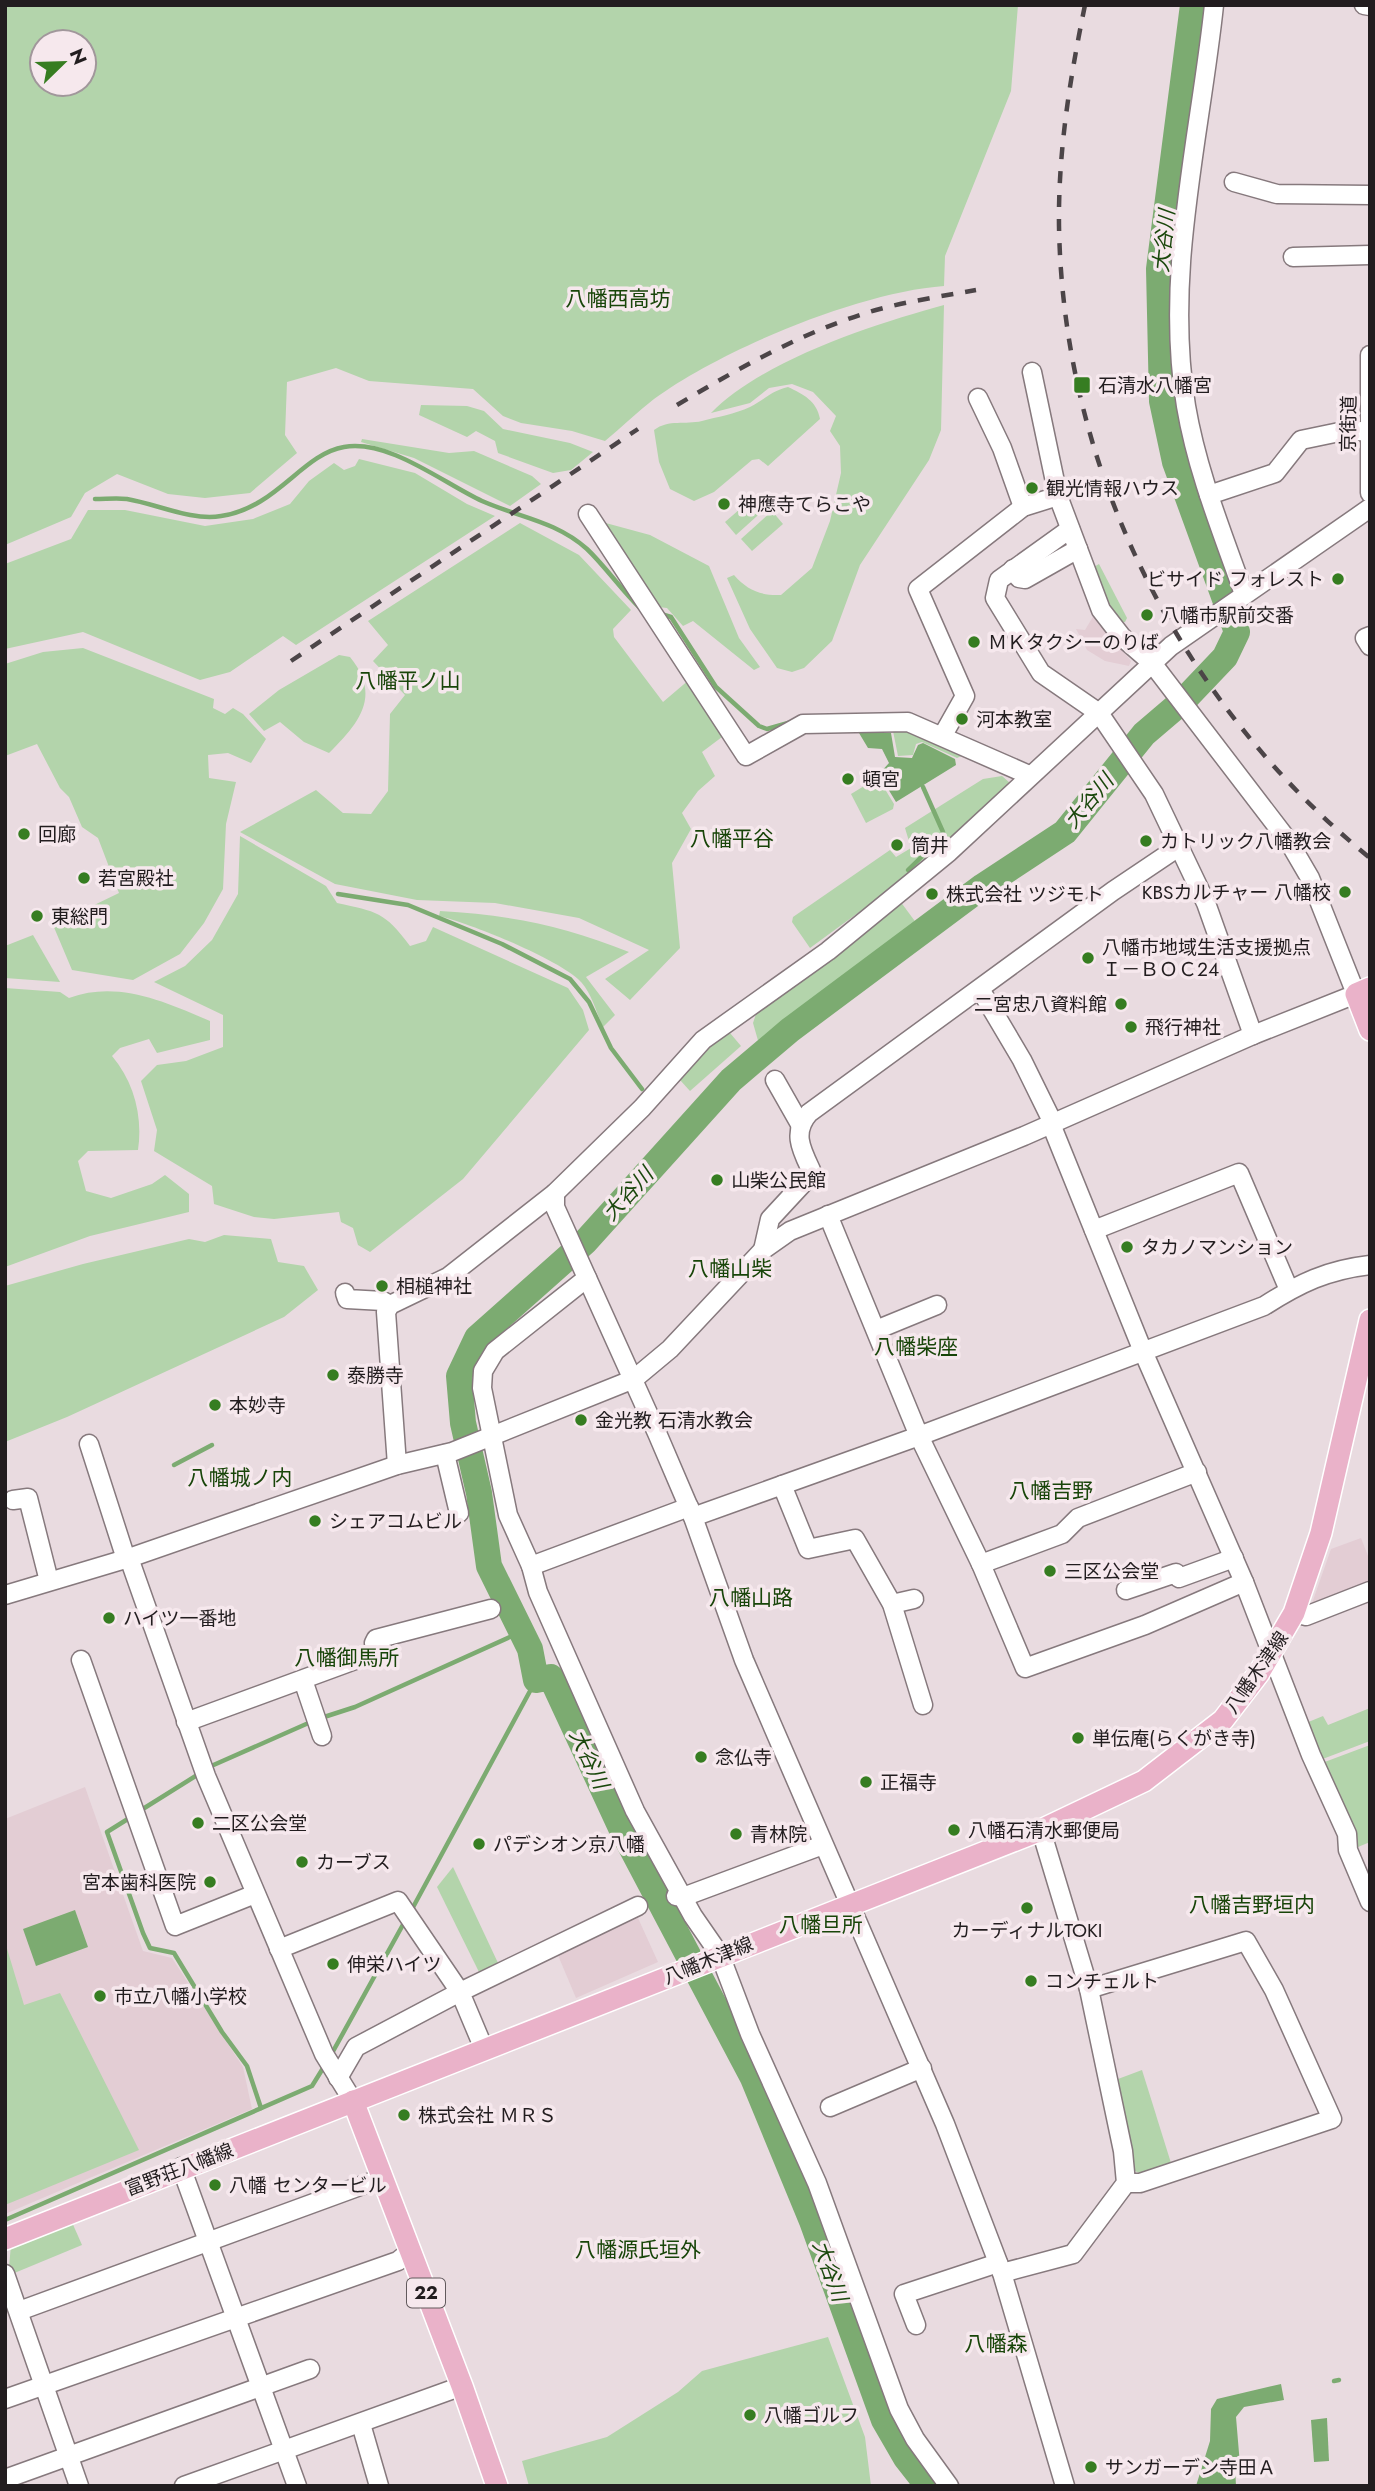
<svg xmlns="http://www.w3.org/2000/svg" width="1375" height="2491" font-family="Jost,'Noto Sans JP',sans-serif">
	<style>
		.built { fill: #e3cdd4 }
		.green { fill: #b3d4ab; fill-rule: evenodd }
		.water { fill: #7cab71 }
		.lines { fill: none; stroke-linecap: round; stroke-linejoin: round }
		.stream { stroke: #7cab71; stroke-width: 4.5 }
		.river { stroke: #7cab71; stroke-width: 26 }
		.minor-casing { stroke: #86797d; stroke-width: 21 }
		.major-casing { stroke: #fff; stroke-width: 24 }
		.minor { stroke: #fff; stroke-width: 18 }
		.major { stroke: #eab2c9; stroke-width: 21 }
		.rail { stroke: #4c4548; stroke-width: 4.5; stroke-dasharray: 12 12; stroke-linecap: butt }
		.poi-dot { fill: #367d21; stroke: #f6e8ed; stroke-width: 2.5 }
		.labels { text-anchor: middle; stroke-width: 7; stroke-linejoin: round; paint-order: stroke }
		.shield { fill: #f6e8ed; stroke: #625a5d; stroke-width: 2 }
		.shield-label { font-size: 18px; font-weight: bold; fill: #221d1f }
		.poi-label { font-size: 19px; fill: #221d1f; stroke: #f6e8ed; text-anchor: start }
		.street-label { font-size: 19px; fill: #221d1f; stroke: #f6e8ed }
		.water-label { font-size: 21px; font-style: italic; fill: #1b480d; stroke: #f6e8ed }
		.neighbourhood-label { font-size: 21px; fill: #184509; stroke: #f6e8ed }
	</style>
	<rect width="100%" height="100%" fill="#e9dbe0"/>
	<!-- built -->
	<g class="built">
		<path d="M1094 615 1131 661 1129 666 1105 661 1087 650 1076 629 1085 630Z"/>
		<path d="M1361 1538 1370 1561V1583L1311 1606 1331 1549Z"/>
		<path d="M85 1787 143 1951 172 1958 243 2067 252 2109 5 2214V1819Z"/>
		<path d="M638 1918 658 1962 576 1998 557 1953Z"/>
	</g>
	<!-- green -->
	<g class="green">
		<path d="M5 5H1018L1011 91 945 256 944 286C860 292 722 349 654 399 637 412 621 428 605 441L572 431 521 423 503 416 473 389 369 381 336 368 287 382 285 435 297 453 250 493 205 498 168 494 117 474 85 493 71 517 5 545ZM42 42H84V84H42Z"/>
		<path d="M944 305 941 430 929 460 860 565 832 641 804 668 792 672 777 668 750 629 727 578 734 575C747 590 761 596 781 595L812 568 830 521 841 473 840 446 830 431 836 416 813 392 792 384 769 388 750 403 711 413C761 361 874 324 944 305Z"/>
		<path d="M788 387C803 394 817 401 820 419L768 466 759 459 752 460 714 492 694 501 670 489 659 462 654 430C669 419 685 425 702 421 717 417 735 414 750 407 766 399 769 392 788 387Z"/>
		<path d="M421 405 467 406 484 411 503 429 570 443 593 452 571 470 553 473 498 453 495 441 476 431 467 437 419 415Z"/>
		<path d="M362 439 449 453 474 451 532 476 541 484 510 506 414 458 361 442Z"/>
		<path d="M359 459 415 473 467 504 495 516 296 645 283 636 230 672 200 680 83 632 5 649V564L71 539 88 510H125L205 526 253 519 290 504 309 481 334 463 344 470 355 466Z"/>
		<path d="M756 495 767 507 736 535 725 522Z"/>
		<path d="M772 511 783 524 752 551 741 539Z"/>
		<path d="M602 522 650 535 709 566 739 638 760 667 754 670 693 621 683 626 667 608 658 607Z"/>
		<path d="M520 523 579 555 631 610 613 629 614 637 663 702 690 679 726 734 702 752 715 776 698 791 682 813 691 829 672 863 680 948 630 1000 605 979 649 950 579 918 495 903 417 900 335 884 240 832 316 790 343 813 371 814 388 791 390 714 405 695 373 661 388 645 368 621Z"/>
		<path d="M1099 564 1127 618 1125 622 1119 623 1105 603 1092 568Z"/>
		<path d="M83 648 214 699 213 708 225 714 233 708 243 714 266 739 251 763 228 753 208 755 209 778 236 782 226 824 223 889 204 923 180 954 133 980 72 970 53 925 119 893 98 838 82 827 69 797 60 788 37 744 5 756V664L43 652Z"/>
		<path d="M339 655 350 657C382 696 359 723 329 753L304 742 280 722 264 731 249 714 279 690Z"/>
		<path d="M905 729 966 754 957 758 922 742 916 744 913 755 898 756 893 731Z"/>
		<path d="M1002 776 1010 783 907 877 810 948 792 922 793 917 890 850 896 857 911 848 905 828 983 779Z"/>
		<path d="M874 780 880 781 894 804 893 809 866 823 851 794Z"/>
		<path d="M240 836 326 886 337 903C377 912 384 911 410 946L426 941 433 927 568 988 583 1010 589 1030 463 1179 370 1252 358 1245 353 1228 341 1222 339 1212 274 1219 254 1217 214 1204 212 1186 154 1151 157 1130 141 1081 157 1065 186 1061 223 1047V1015L154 982 185 966 212 940 238 894Z"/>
		<path d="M900 901 917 924 759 1044 753 1023 757 1011Z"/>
		<path d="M440 911C510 915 564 926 629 952L586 977 615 1015 603 1027C596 1012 591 990 578 979 553 957 472 924 439 916Z"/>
		<path d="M33 935 60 982 5 978V946Z"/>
		<path d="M5 988 60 992 69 998C118 980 165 1002 210 1021V1040L157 1053 149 1039 120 1048 112 1056C134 1082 143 1116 138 1150L88 1151 78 1161 86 1191 111 1198 152 1184 165 1175 189 1194V1212L90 1236 5 1267Z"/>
		<path d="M730 1033 741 1046 690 1091 680 1080 716 1041Z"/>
		<path d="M224 1235 271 1239 278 1262 304 1266 318 1290 284 1317 67 1417 5 1442V1286L83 1264 189 1239 205 1242Z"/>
		<path d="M1370 1708V1741L1320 1760 1306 1723 1323 1716 1328 1725Z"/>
		<path d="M1370 1745V1842L1358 1847 1322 1763Z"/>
		<path d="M453 1867 498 1963 479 1972 437 1887Z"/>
		<path d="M5 1942 24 2005 60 1993 139 2150 5 2205Z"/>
		<path d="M1142 2070 1171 2163 1141 2174 1133 2170 1118 2079Z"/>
		<path d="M71 2220 82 2245 12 2274 9 2267 11 2245Z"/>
		<path d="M828 2337 865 2437 871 2486H529L522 2461 607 2437 678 2392 702 2371Z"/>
	</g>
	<!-- water -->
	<g class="water">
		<path d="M859 733H891L895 757 912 758 918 745 923 743 955 759 956 765 896 802 879 774 889 763 882 749 868 748Z"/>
		<path d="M75 1910 88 1947 36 1966 23 1929Z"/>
		<path d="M1281 2384 1284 2400 1244 2407 1236 2417 1240 2465 1235 2466 1236 2486H1196L1210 2441 1211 2409 1217 2399Z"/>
		<path d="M1327 2418 1329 2461 1314 2462 1311 2420Z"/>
	</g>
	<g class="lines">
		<!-- stream -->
		<g class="stream">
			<path d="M95 499C106 499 117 498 127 499 157 504 191 521 221 516 277 508 302 454 344 447 389 439 443 483 482 501 518 517 556 521 587 549 606 567 621 590 641 609"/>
			<path d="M661 614 671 617 716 687 759 726 767 729 788 723"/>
			<path d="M908 870 942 837 943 832 923 787"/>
			<path d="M338 894 408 905 502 944 570 979 589 1002 611 1048 642 1089"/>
			<path d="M174 1465 212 1445"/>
			<path d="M321 1718 355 1707 521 1632"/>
			<path d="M209 1767 313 1721"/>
			<path d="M138 1812 202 1772"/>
			<path d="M131 1817 107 1832 143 1933 150 1948 174 1953 222 2032 247 2066 261 2108"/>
			<path d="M411 1911 536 1680"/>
			<path d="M331 2055 405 1921"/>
			<path d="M5 2220 312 2086 325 2065"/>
			<path d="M1334 2381 1339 2380"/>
		</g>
		<!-- river -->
		<path class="river" d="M928 2486 906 2458 884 2420 812 2221 753 2078 622 1830 551 1677 536 1680 530 1649 489 1566 479 1493 463 1423 459 1376 477 1338 585 1242 731 1080 790 1030 983 886 1065 832 1144 734 1185 699 1225 657 1237 632 1175 462 1162 401 1159 269 1193 5"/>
		<!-- minor casing -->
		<g class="minor-casing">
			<g id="minor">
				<path d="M1214 5C1200 138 1164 272 1186 406 1197 471 1222 532 1244 594"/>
				<path d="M1364 5 1370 6"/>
				<path d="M1234 182 1277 194 1370 195"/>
				<path d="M1293 257 1370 255"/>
				<path d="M1370 355V493"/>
				<path d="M978 398 1002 448 1023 507"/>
				<path d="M1209 495 1275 473 1301 440 1349 430 1369 432"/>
				<path d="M588 514 746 756 803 724 908 722 1029 775"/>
				<path d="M1070 529 999 580 995 598 1041 673 1099 713 1154 794 1206 903 1253 1035"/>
				<path d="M1013 569 1019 578 1025 579 1078 549"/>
				<path d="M1370 636 1365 638 1370 646"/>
				<path d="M943 735 965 696 918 589 1023 507 1058 496"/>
				<path d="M980 989 1022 1060 1053 1123"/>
				<path d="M775 1080 800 1124"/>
				<path d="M1051 1124 1142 1349 1244 1582 1311 1755 1347 1834 1348 1850 1370 1902"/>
				<path d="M555 1193V1207L657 1433 693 1517 744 1660 945 2124 1002 2273 1065 2486"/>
				<path d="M828 1215 919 1436 981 1564 1025 1668 1145 1625 1244 1582"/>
				<path d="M1094 1230 1239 1173 1289 1290"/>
				<path d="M763 1250 770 1219 808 1178 811 1170C801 1149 792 1132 809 1113L1113 891 1180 846"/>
				<path d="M587 1278 495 1351 483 1371 482 1388 508 1515 531 1566 538 1592 635 1811 693 1916 720 1955 750 2034 817 2183 899 2409 915 2439 949 2486"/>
				<path d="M345 1293 347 1299 383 1301 390 1305"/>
				<path d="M876 1330 937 1305"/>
				<path d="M89 1444 126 1559"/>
				<path d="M445 1454 459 1513"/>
				<path d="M397 1465 386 1312 390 1305 448 1277 555 1193 642 1108 703 1040 828 951 949 852 1171 646 1370 508"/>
				<path d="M782 1485 808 1549 855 1539 892 1604 923 1705"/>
				<path d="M13 1500 28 1498 49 1581"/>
				<path d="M693 1517 919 1436 1264 1306C1300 1283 1327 1270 1370 1265"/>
				<path d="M129 1558 206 1776 324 2054 353 2101"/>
				<path d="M981 1564 1062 1534 1078 1518 1197 1472"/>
				<path d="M531 1566 689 1507"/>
				<path d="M1126 1590 1176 1573 1179 1578 1234 1558"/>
				<path d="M5 1595 129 1558 397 1465 452 1452 634 1379 670 1349 763 1250 790 1231 1024 1136 1253 1035 1356 994 1310 878 1289 842 1152 663 1122 637 1101 610 1058 496 1032 372"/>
				<path d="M892 1604 914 1599"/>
				<path d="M1294 1613 1306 1616 1370 1591"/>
				<path d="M81 1660 175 1926 255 1894"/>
				<path d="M303 1680 322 1736"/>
				<path d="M186 1722 377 1652 374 1643 376 1639 491 1609"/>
				<path d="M676 1896 683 1897 823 1845"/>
				<path d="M279 1949 398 1901 460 1992 356 2047 338 2078"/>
				<path d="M1089 1989 1246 1941 1274 1990 1332 2119 1140 2183H1126"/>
				<path d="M484 2049 460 1992 638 1906"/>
				<path d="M830 2107 922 2068"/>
				<path d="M181 2167 297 2486"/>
				<path d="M1002 2273 1073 2254 1126 2183 1123 2151 1089 1989 1041 1830"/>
				<path d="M5 2274 79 2486"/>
				<path d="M19 2311 382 2178"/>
				<path d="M916 2325 904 2294 998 2263"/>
				<path d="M5 2399 398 2261 410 2251"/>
				<path d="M361 2424 379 2486"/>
				<path d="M5 2479 310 2369"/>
				<path d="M184 2486 462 2386"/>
			</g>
		</g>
		<!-- major casing -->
		<g class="major-casing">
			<g id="major">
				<path d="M1370 988 1356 994 1370 1030"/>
				<path d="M353 2101 462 2386 497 2486"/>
				<path d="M5 2239 1041 1830 1144 1781 1223 1720 1259 1673 1294 1613 1321 1533 1370 1320"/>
			</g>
		</g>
		<!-- minor -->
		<use href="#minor" class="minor"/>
		<!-- major -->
		<use href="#major" class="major"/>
		<!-- rail -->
		<g class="rail">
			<path d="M1085 5C1070 78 1058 152 1059 226 1063 471 1181 704 1370 858"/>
			<path d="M677 405C741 367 804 331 876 310 909 301 943 296 976 290"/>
			<path d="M291 661 638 429"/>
		</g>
	</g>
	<!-- markers -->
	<g class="poi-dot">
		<rect x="1073" y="376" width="18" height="18" rx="3.5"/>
		<circle cx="1032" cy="488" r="7"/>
		<circle cx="724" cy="504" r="7"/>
		<circle cx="1338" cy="579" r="7"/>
		<circle cx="1147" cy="615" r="7"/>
		<circle cx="974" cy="642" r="7"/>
		<circle cx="962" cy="719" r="7"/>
		<circle cx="848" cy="779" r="7"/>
		<circle cx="24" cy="834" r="7"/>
		<circle cx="1146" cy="841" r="7"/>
		<circle cx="897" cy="845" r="7"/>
		<circle cx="84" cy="878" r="7"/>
		<circle cx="1345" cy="892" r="7"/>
		<circle cx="932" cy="894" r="7"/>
		<circle cx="37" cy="916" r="7"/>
		<circle cx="1088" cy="958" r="7"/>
		<circle cx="1121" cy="1004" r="7"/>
		<circle cx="1131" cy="1027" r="7"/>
		<circle cx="717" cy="1180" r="7"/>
		<circle cx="1127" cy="1247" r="7"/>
		<circle cx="382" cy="1286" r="7"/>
		<circle cx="333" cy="1375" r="7"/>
		<circle cx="215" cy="1405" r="7"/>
		<circle cx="581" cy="1420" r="7"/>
		<circle cx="315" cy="1521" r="7"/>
		<circle cx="1050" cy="1571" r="7"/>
		<circle cx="109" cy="1618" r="7"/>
		<circle cx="1078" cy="1738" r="7"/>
		<circle cx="701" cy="1757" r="7"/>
		<circle cx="866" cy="1782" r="7"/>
		<circle cx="198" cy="1823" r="7"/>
		<circle cx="954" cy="1830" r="7"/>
		<circle cx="736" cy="1834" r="7"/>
		<circle cx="479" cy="1844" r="7"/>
		<circle cx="302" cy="1862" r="7"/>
		<circle cx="210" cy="1882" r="7"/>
		<circle cx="1027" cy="1908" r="7"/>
		<circle cx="333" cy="1964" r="7"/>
		<circle cx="1031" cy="1981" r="7"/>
		<circle cx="100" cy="1996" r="7"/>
		<circle cx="404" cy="2115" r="7"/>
		<circle cx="215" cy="2185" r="7"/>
		<circle cx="750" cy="2415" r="7"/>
		<circle cx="1091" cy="2467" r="7"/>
	</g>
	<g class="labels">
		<!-- shield labels -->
		<rect class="shield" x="407" y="2278.5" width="38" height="29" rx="5"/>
		<g class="shield-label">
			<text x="426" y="2299">22</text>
		</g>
		<!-- poi labels -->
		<g class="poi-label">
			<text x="1098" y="392">石清水八幡宮</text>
			<text x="1046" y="495">観光情報ハウス</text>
			<text x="738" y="511">神應寺てらこや</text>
			<text x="1324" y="586" text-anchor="end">ビサイド フォレスト</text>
			<text x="1161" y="622">八幡市駅前交番</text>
			<text x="988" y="649">ＭＫタクシーのりば</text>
			<text x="976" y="726">河本教室</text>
			<text x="862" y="786">頓宮</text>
			<text x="38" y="841">回廊</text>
			<text x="1160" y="848">カトリック八幡教会</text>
			<text x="911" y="852">筒井</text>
			<text x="98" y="885">若宮殿社</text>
			<text x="1331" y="899" text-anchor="end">KBSカルチャー 八幡校</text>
			<text x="946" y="901">株式会社 ツジモト</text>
			<text x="51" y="923">東総門</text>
			<text x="1102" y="954">八幡市地域生活支援拠点<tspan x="1102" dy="22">Ｉ－ＢＯＣ２４</tspan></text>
			<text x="1107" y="1011" text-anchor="end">二宮忠八資料館</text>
			<text x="1145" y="1034">飛行神社</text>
			<text x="731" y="1187">山柴公民館</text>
			<text x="1141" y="1254">タカノマンション</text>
			<text x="396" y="1293">相槌神社</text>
			<text x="347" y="1382">泰勝寺</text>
			<text x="229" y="1412">本妙寺</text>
			<text x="595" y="1427">金光教 石清水教会</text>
			<text x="329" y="1528">シェアコムビル</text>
			<text x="1064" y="1578">三区公会堂</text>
			<text x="123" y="1625">ハイツ一番地</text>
			<text x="1092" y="1745">単伝庵(らくがき寺)</text>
			<text x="715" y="1764">念仏寺</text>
			<text x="880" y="1789">正福寺</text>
			<text x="212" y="1830">二区公会堂</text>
			<text x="968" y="1837">八幡石清水郵便局</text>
			<text x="750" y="1841">青林院</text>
			<text x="493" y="1851">パデシオン京八幡</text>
			<text x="316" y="1869">カーブス</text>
			<text x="196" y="1889" text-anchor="end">宮本歯科医院</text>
			<text x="1027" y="1937" text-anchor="middle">カーディナルTOKI</text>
			<text x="347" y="1971">伸栄ハイツ</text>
			<text x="1045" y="1988">コンチェルト</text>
			<text x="114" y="2003">市立八幡小学校</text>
			<text x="418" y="2122">株式会社 ＭＲＳ</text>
			<text x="229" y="2192">八幡 センタービル</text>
			<text x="764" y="2422">八幡ゴルフ</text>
			<text x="1105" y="2474">サンガーデン寺田Ａ</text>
		</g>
		<!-- street labels -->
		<g class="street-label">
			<text transform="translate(1348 424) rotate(-89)" y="7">京街道</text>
			<text transform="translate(1256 1672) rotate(-55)" y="7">八幡木津線</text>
			<text transform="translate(708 1960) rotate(-22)" y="7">八幡木津線</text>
			<text transform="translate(179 2169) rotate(-21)" y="7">富野荘八幡線</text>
		</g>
		<!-- water labels -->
		<g class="water-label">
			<text transform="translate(1164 241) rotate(-84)" y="7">大谷川</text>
			<text transform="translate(1089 801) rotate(-50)" y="7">大谷川</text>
			<text transform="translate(628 1194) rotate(-48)" y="7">大谷川</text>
			<text transform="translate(589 1759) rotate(65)" y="7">大谷川</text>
			<text transform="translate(830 2271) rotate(70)" y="7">大谷川</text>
		</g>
		<!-- neighbourhood labels -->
		<g class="neighbourhood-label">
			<text x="618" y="306">八幡西高坊</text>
			<text x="408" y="688">八幡平ノ山</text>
			<text x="732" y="846">八幡平谷</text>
			<text x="730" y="1276">八幡山柴</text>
			<text x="916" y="1354">八幡柴座</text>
			<text x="240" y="1485">八幡城ノ内</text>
			<text x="1051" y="1498">八幡吉野</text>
			<text x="751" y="1605">八幡山路</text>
			<text x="347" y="1665">八幡御馬所</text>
			<text x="1252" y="1912">八幡吉野垣内</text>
			<text x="821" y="1932">八幡旦所</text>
			<text x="638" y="2257">八幡源氏垣外</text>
			<text x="996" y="2351">八幡森</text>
		</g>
	</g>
	<!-- border -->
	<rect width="1375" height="2491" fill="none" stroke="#221d1f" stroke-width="14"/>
	<!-- north arrow -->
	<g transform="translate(63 63) rotate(67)"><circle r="33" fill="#f6e8ed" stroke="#a1979b" stroke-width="2"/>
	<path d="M0-5L12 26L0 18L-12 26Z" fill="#367d21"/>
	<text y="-10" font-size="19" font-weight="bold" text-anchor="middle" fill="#221d1f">N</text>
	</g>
</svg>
